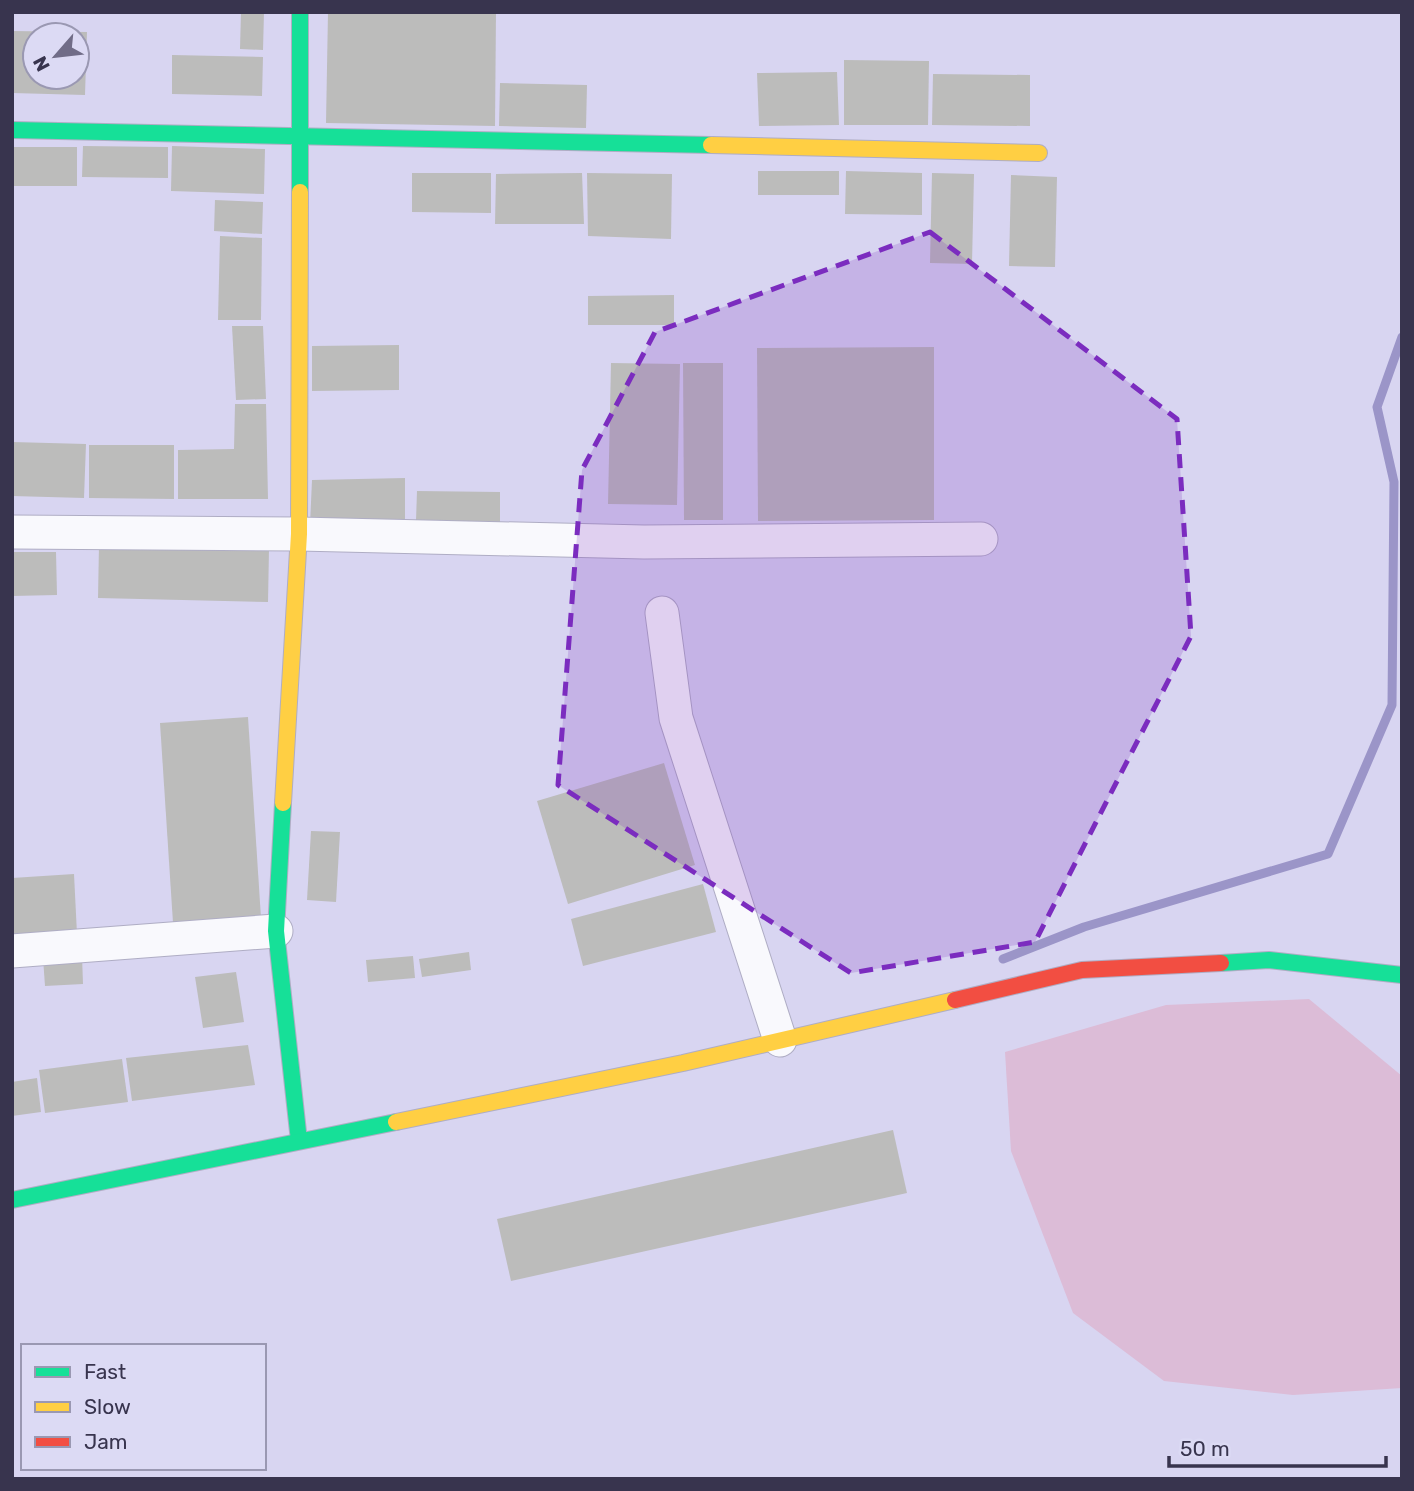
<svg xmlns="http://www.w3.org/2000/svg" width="1414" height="1491" font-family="Rubik,sans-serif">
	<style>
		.green { fill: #dcbcd7 }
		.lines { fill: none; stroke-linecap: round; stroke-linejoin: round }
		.stream { stroke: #9b95c8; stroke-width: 9 }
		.building { fill: #bcbcbb; fill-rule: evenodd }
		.street-casing { stroke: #afadc4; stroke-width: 35 }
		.fast-casing { stroke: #afadc4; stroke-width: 18 }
		.slow-casing { stroke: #afadc4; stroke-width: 18 }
		.jam-casing { stroke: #afadc4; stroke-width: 18 }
		.street { stroke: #f9f9fd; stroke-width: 33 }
		.fast { stroke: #16e098; stroke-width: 16 }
		.slow { stroke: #ffcf43; stroke-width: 16 }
		.jam { stroke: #f24e42; stroke-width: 16 }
		.marked { fill: #7b2cbf; fill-opacity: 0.2; stroke: #7b2cbf; stroke-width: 5; stroke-dasharray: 14 9; stroke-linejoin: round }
	</style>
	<rect width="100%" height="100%" fill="#d8d5f1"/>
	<!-- green -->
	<path class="green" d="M1309 999 1402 1076V1388L1293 1395 1164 1381 1073 1313 1011 1151 1005 1052 1166 1005Z"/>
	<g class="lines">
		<!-- stream -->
		<path class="stream" d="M1003 959 1084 927 1328 854 1392 705 1394 482 1377 407 1402 337"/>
	</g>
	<!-- building -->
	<g class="building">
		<path d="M241 12H264L263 50 240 49Z"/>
		<path d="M328 12H496L495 126 326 123Z"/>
		<path d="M12 31 87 32 85 95 12 93ZM35 35H77V77H35Z"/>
		<path d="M172 55 263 57 262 96 172 94Z"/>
		<path d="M844 60 929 61 928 125H844Z"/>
		<path d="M837 72 839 125 759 126 757 73Z"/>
		<path d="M933 74 1030 75V126L932 125Z"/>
		<path d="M500 83 587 85 586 128 499 126Z"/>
		<path d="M83 146 168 147V178L82 177Z"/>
		<path d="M172 146 265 149 264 194 171 191Z"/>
		<rect x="12" y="147" width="65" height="39"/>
		<rect x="758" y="171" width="81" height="24"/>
		<path d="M846 171 922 173V215L845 214Z"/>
		<path d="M412 173H491V213L412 212Z"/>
		<path d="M582 173 584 224H495L496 174Z"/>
		<path d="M587 173 672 174 671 239 588 236Z"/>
		<path d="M932 173 974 174 972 264 930 263Z"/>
		<path d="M1011 175 1057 177 1055 267 1009 266Z"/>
		<path d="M215 200 263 202 262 234 214 231Z"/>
		<path d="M220 236 262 238 261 320H218Z"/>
		<path d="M674 295V325H588V296Z"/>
		<path d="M232 326H263L266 399 236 400Z"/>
		<path d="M399 345V390L312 391V346Z"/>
		<path d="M934 347V520L758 521 757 348Z"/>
		<path d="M611 363 680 364 677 505 608 504Z"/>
		<path d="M683 363H723V520H684Z"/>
		<path d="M235 404H266L268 499H178V450L234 449Z"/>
		<path d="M12 442 86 444 84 498 12 496Z"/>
		<path d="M89 445H174V499L89 498Z"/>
		<path d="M405 478V524L310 525 312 480Z"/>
		<path d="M417 491 500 492V523L416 521Z"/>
		<path d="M99 545 269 549 268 602 98 598Z"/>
		<path d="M12 552H56L57 595 12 596Z"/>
		<path d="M248 717 261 918 173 923 160 723Z"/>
		<path d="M664 763 695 865 568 904 537 801Z"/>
		<path d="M311 831 340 832 336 902 307 900Z"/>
		<path d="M74 874 77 934 12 937V878Z"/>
		<path d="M703 884 716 932 583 966 571 919Z"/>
		<path d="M469 952 471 970 422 977 419 959Z"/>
		<path d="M82 956 83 984 45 986 43 958Z"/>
		<path d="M413 956 415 978 368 982 366 960Z"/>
		<path d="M236 972 244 1022 203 1028 195 977Z"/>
		<path d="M248 1045 255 1085 132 1101 126 1058Z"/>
		<path d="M122 1059 128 1102 45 1113 39 1070Z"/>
		<path d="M37 1078 41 1112 12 1116V1082Z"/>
		<path d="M893 1130 907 1193 511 1281 497 1219Z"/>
	</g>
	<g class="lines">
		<!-- street casing -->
		<g class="street-casing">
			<g id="street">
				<path d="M12 532 299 534 644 542 981 539"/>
				<path d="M662 613 676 718 780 1040"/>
				<path d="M12 951 276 931"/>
			</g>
		</g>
		<!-- fast casing -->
		<g class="fast-casing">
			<g id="fast">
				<path d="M12 130 711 145"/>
				<path d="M300 192V12"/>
				<path d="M283 803 276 931 299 1141"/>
				<path d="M1221 963 1269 960 1402 975"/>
				<path d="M12 1200 396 1122"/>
			</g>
		</g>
		<!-- slow casing -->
		<g class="slow-casing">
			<g id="slow">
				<path d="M711 145 1039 153"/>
				<path d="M283 803 299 534 300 192"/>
				<path d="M396 1122 683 1063 955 1000"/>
			</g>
		</g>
		<!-- jam casing -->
		<g class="jam-casing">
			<path id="jam" d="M955 1000 1082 970 1221 963"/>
		</g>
		<!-- street -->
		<use href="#street" class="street"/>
		<!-- fast -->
		<use href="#fast" class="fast"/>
		<!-- slow -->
		<use href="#slow" class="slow"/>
		<!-- jam -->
		<use href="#jam" class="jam"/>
	</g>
	<!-- marked area -->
	<path class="marked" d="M930 232 1177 419 1191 636 1035 942 851 973 558 785 582 470 655 332Z"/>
	<!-- border -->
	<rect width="1414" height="1491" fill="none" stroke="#38344e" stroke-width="28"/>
	<!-- legend -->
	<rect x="21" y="1344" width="245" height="126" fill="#dcdaf4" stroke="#9a98b2" stroke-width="2"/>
	<rect x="35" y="1367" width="35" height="10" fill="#16e098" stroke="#9a98b2" stroke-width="2"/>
	<text x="84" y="1379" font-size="21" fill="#38344e">Fast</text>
	<rect x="35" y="1402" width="35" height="10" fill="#ffcf43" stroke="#9a98b2" stroke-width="2"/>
	<text x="84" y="1414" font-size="21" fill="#38344e">Slow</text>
	<rect x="35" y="1437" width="35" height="10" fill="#f24e42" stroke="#9a98b2" stroke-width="2"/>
	<text x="84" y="1449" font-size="21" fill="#38344e">Jam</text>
	<!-- north arrow -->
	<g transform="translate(56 56) rotate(242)"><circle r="33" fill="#dcdaf4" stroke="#9a98b2" stroke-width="2"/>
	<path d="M0-5L12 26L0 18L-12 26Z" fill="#706c87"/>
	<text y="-10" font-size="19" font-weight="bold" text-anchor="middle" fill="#38344e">N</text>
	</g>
	<!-- scale -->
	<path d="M1169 1456v10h217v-10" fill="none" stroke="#38344e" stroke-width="3.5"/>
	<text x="1180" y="1456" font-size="21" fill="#38344e" stroke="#dcdaf4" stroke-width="5" paint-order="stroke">50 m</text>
</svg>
